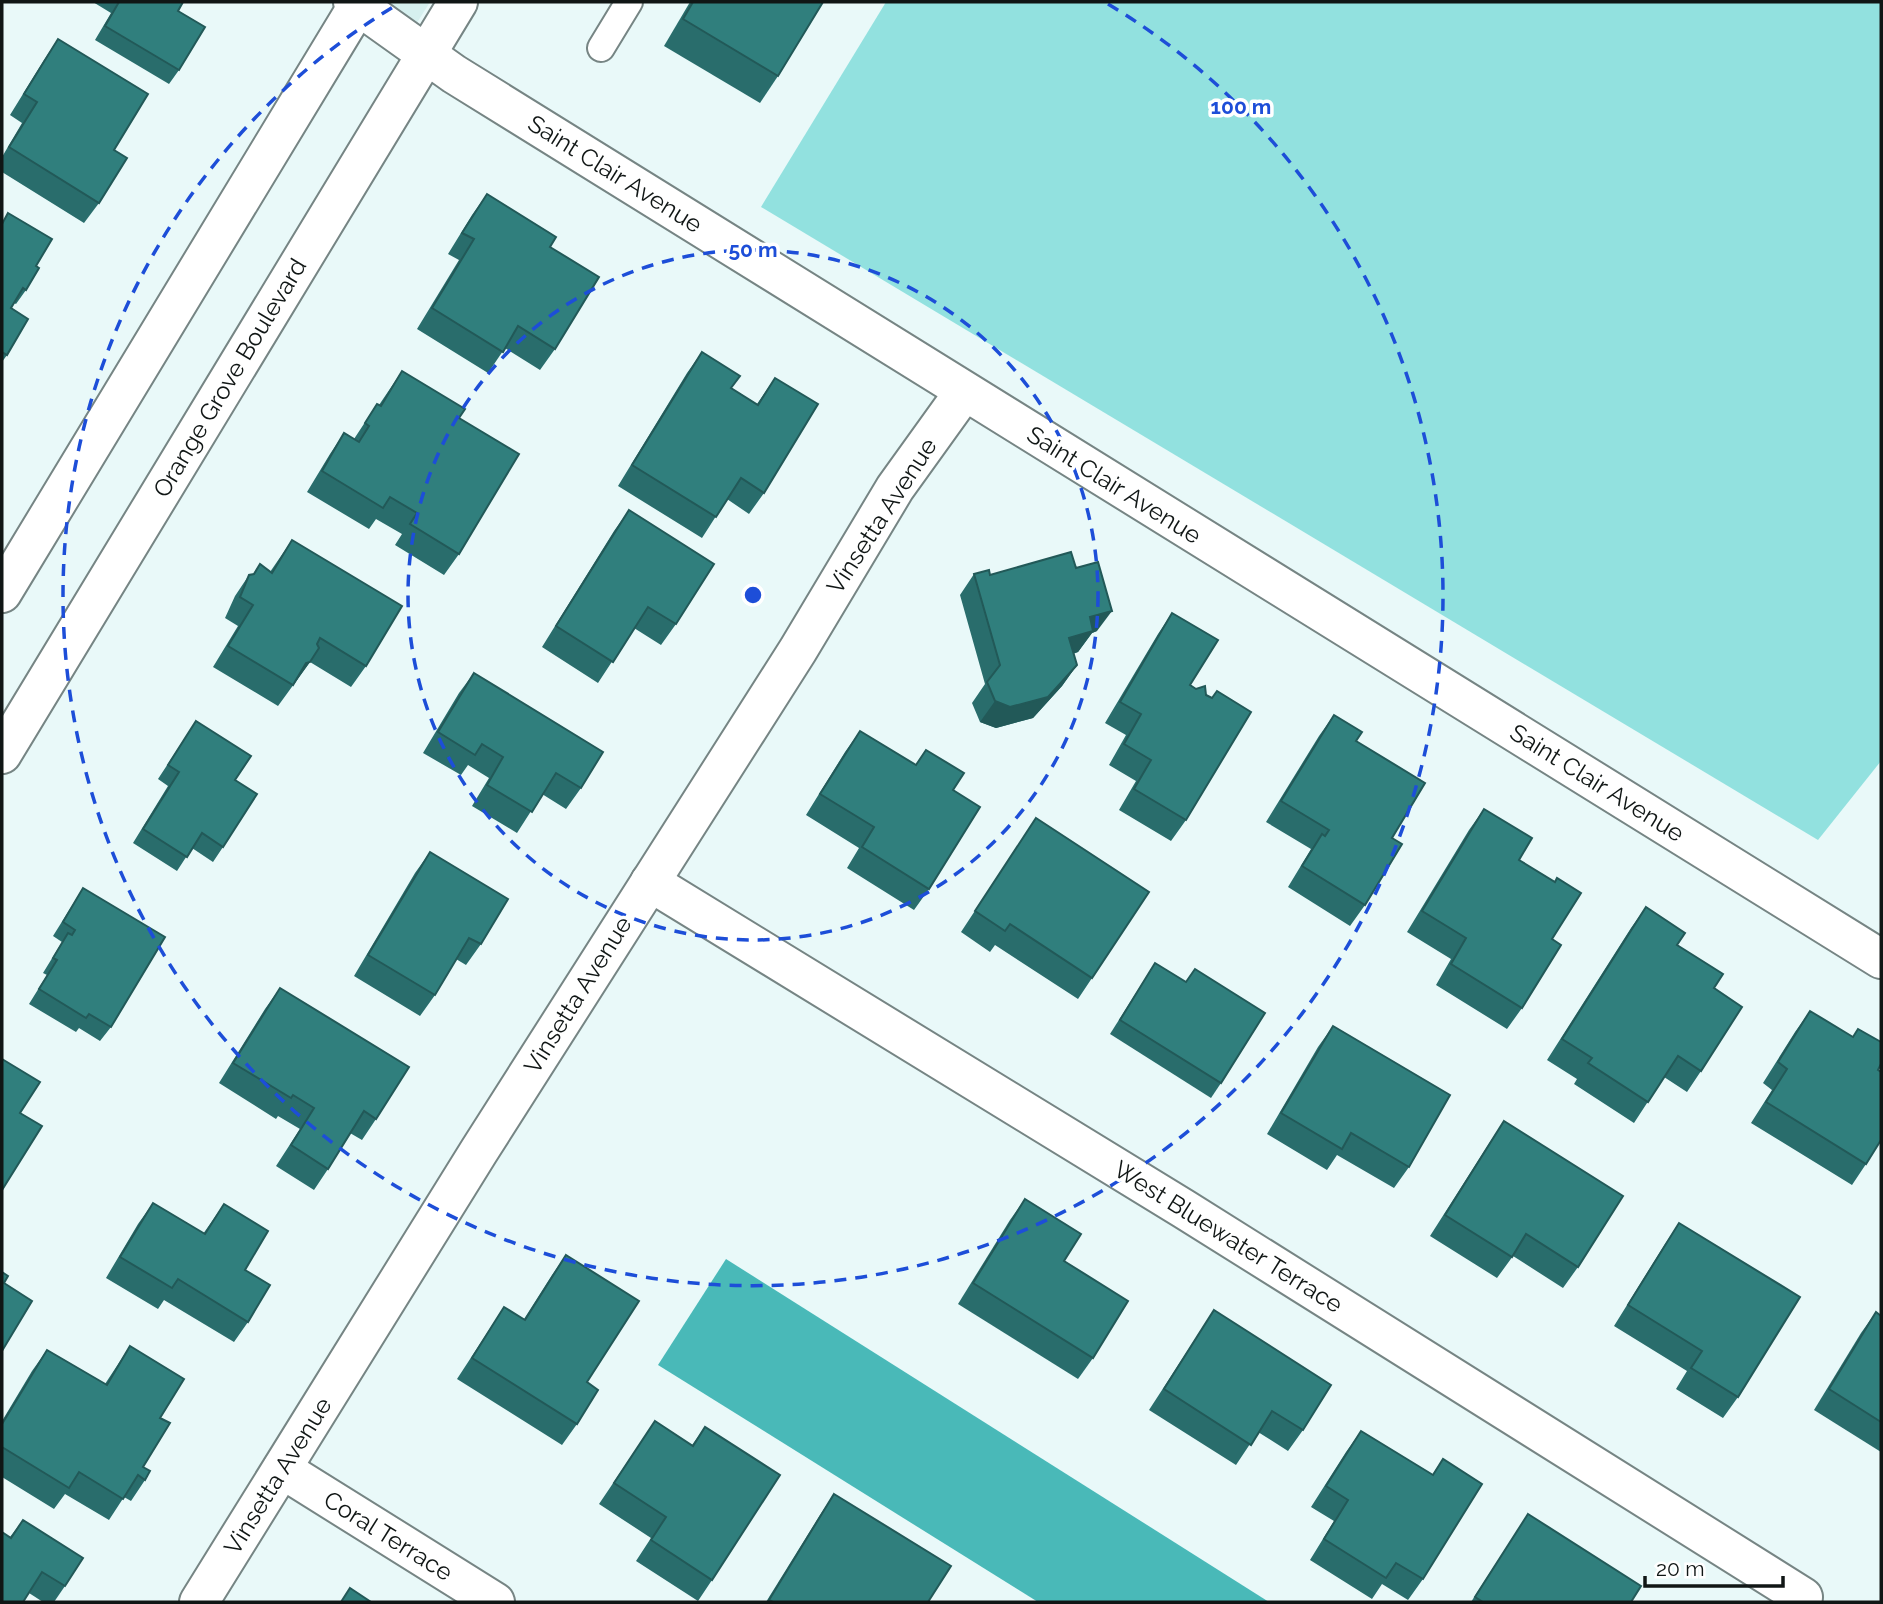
<svg xmlns="http://www.w3.org/2000/svg" width="1883" height="1604" font-family="Raleway,sans-serif">
	<style>
		.built { fill: #d6f0ef }
		.green { fill: #92e1df }
		.water { fill: #49b9b8 }
		.lines { fill: none; stroke-linecap: round; stroke-linejoin: round }
		.lane-casing { stroke: #768584; stroke-width: 30 }
		.street-casing { stroke: #768584; stroke-width: 42 }
		.secondary-casing { stroke: #768584; stroke-width: 42 }
		.lane { stroke: #fff; stroke-width: 26 }
		.street { stroke: #fff; stroke-width: 38 }
		.secondary { stroke: #fff; stroke-width: 38 }
		.wall { fill: #296d6c }
		.shaded-wall { fill: #225958 }
		.building { fill: #307f7d; stroke: #225958; stroke-width: 2 }
		.ring { fill: none; stroke: #1d4ed8; stroke-width: 3.5; stroke-dasharray: 12 9 }
		.labels { text-anchor: middle; stroke-width: 7; stroke-linejoin: round; paint-order: stroke }
		.street-label { font-size: 24px; fill: #101615; stroke: #fff }
		.centre { fill: #1d4ed8; stroke: #fff; stroke-width: 3.5 }
		.ring-label { font-size: 21px; text-anchor: middle; font-weight: bold; fill: #1d4ed8; stroke: #fff; stroke-width: 7; stroke-linejoin: round; paint-order: stroke }
	</style>
	<rect width="100%" height="100%" fill="#e9f9f9"/>
	<!-- built -->
	<path class="built" d="M388 2H430L408 37 382 12Z"/>
	<!-- green -->
	<path class="green" d="M886 2H1881V761L1818 840 761 207Z"/>
	<!-- water -->
	<path class="water" d="M726 1259 1269 1602H1038L658 1365Z"/>
	<g class="lines">
		<!-- lane casing -->
		<g class="lane-casing">
			<path id="lane" d="M601 48 629 2"/>
		</g>
		<!-- street casing -->
		<g class="street-casing">
			<g id="street">
				<path d="M353 2 454 74 1881 959"/>
				<path d="M650 882 1184 1209 1803 1597"/>
				<path d="M282 1469 495 1602"/>
				<path d="M199 1602 479 1151 798 650 895 488 964 392"/>
			</g>
		</g>
		<!-- secondary casing -->
		<g class="secondary-casing">
			<g id="secondary">
				<path d="M2 593 360 2"/>
				<path d="M2 754 458 2"/>
			</g>
		</g>
		<!-- lane -->
		<use href="#lane" class="lane"/>
		<!-- street -->
		<use href="#street" class="street"/>
		<!-- secondary -->
		<use href="#secondary" class="secondary"/>
	</g>
	<!-- wall -->
	<g class="wall">
		<path d="M93 2H183L178 11 179 70 169 84 95 40 111 13Z"/>
		<path d="M690 2H823L778 76 760 103 664 46Z"/>
		<path d="M58 39 99 203 84 223 2 172V157L22 123 10 115 44 60Z"/>
		<path d="M487 194 550 247 555 349 540 370 505 348 488 373 417 329 459 260 448 254 472 215Z"/>
		<path d="M8 213 36 266 26 290 16 304 14 303 11 308 7 355 2 362V223Z"/>
		<path d="M702 352 731 388 757 404 775 378 764 493 749 514 727 499 702 538 618 486 687 373Z"/>
		<path d="M402 371 459 418V554L444 575 395 545 402 534 376 519 369 529 307 492 330 454 344 433 354 439 377 404 379 405Z"/>
		<path d="M629 510 676 624 661 645 634 628 598 683 542 647 614 531Z"/>
		<path d="M292 540 366 666 351 687 310 662 278 706 213 667 238 626 225 618 235 596 249 575 253 574 260 564 270 572Z"/>
		<path d="M1076 568 1097 631 1092 633 1078 652 1073 654 1077 665 1062 686 1033 718 996 728 980 722 972 703 985 684 960 595 974 574 990 575Z"/>
		<path d="M1172 613 1190 685 1212 698 1217 691 1186 820 1171 841 1119 810 1136 781 1109 765 1126 735 1105 723 1158 634Z"/>
		<path d="M474 673 581 788 566 809 542 794 517 833 472 806 489 778 468 765 461 775 423 753 459 693Z"/>
		<path d="M1334 715 1356 741 1392 838 1365 905 1350 926 1288 887 1311 849 1266 822 1319 736Z"/>
		<path d="M196 721 235 780 223 847 213 862 192 848 177 871 133 843 168 786 158 779Z"/>
		<path d="M860 731 916 765 926 750 953 790 929 889 914 910 847 868 859 848 806 815 845 752Z"/>
		<path d="M1484 809 1519 860 1555 882 1552 939 1522 1008 1507 1029 1436 985 1451 959 1407 932 1469 830Z"/>
		<path d="M1036 818 1092 978 1078 999 995 945 990 952 961 932Z"/>
		<path d="M430 852 481 944 466 965 456 959 435 995 420 1016 354 976 415 873Z"/>
		<path d="M83 888 111 1027 100 1041 79 1028 76 1032 29 1004 47 975 43 973 62 942 53 936Z"/>
		<path d="M1646 907 1714 988 1701 1071 1687 1092 1664 1077 1634 1123 1574 1084 1577 1079 1547 1060 1631 928Z"/>
		<path d="M1155 963 1186 982 1221 1083 1211 1098 1110 1034Z"/>
		<path d="M280 988 376 1119 362 1140 350 1133 328 1169 314 1190 276 1166 300 1129 278 1116 276 1119 219 1083 265 1009Z"/>
		<path d="M1810 1011 1878 1070 1866 1164 1852 1185 1751 1123 1772 1090 1763 1083 1795 1032Z"/>
		<path d="M1333 1026 1409 1167 1394 1188 1337 1155 1327 1170 1267 1134 1318 1047Z"/>
		<path d="M1504 1121 1578 1267 1563 1288 1513 1256 1497 1278 1430 1236 1490 1142Z"/>
		<path d="M1025 1199 1064 1261 1093 1358 1078 1379 958 1304 1010 1220Z"/>
		<path d="M153 1203 203 1234 224 1204 245 1270 248 1322 234 1342 164 1300 158 1309 106 1278 138 1224Z"/>
		<path d="M1679 1223 1738 1397 1723 1418 1676 1389 1687 1371 1614 1326 1665 1244Z"/>
		<path d="M566 1255 587 1382 577 1424 562 1445 457 1379 504 1307 524 1319 552 1275Z"/>
		<path d="M1214 1310 1303 1430 1288 1451 1258 1432 1236 1465 1149 1410Z"/>
		<path d="M1876 1312 1881 1316V1452L1814 1410 1861 1333Z"/>
		<path d="M130 1346 160 1418 143 1467 145 1480 131 1501 124 1497 109 1520 65 1494 54 1509 2 1477V1421L32 1371 47 1350 105 1384Z"/>
		<path d="M655 1421 692 1445 705 1427 712 1580 698 1601 636 1561 651 1538 599 1504Z"/>
		<path d="M1361 1431 1432 1475 1443 1459 1423 1579 1408 1600 1382 1584 1372 1599 1310 1560 1334 1521 1311 1507 1346 1452Z"/>
		<path d="M834 1494 928 1602H766L820 1515Z"/>
		<path d="M1528 1514 1631 1602H1471Z"/>
		<path d="M23 1520 65 1586 54 1602H43L29 1593 10 1537Z"/>
	</g>
	<!-- shaded-wall -->
	<g class="shaded-wall">
		<path d="M1112 611 1097 631 1092 633 1078 652 1054 659 1069 638 1090 617Z"/>
		<path d="M310 662 295 683 291 684 306 663Z"/>
		<path d="M1077 665 1062 686 1033 718 996 728 980 722 995 701Z"/>
	</g>
	<!-- building -->
	<g class="building">
		<path d="M119 2H183L178 11 205 27 179 70 105 26Z"/>
		<path d="M693 2H823L778 76 683 19Z"/>
		<path d="M58 39 148 94 114 150 127 158 99 203 9 147 37 102 24 94Z"/>
		<path d="M487 194 556 237 550 247 599 277 555 349 518 326 503 352 432 308 474 239 462 233Z"/>
		<path d="M8 213 52 239 36 266 39 268 26 290 23 288 11 308 28 319 7 355 2 352V224Z"/>
		<path d="M702 352 740 376 731 388 758 405 775 378 818 404 764 493 741 478 716 517 632 465Z"/>
		<path d="M402 371 465 409 459 418 519 454 459 554 410 524 417 513 390 497 383 508 322 471 344 433 359 442 369 426 365 423 377 404 381 406Z"/>
		<path d="M629 510 714 564 676 624 648 607 613 662 556 626Z"/>
		<path d="M292 540 402 606 366 666 320 638 317 644 319 648 310 662 306 663 293 685 228 646 253 605 240 597 249 575 254 574 260 564 272 573Z"/>
		<path d="M1071 552 1076 568 1098 562 1112 611 1090 617 1093 631 1069 638 1077 665 1048 697 1010 707 995 701 987 682 1000 665 974 574 989 570 990 575Z"/>
		<path d="M1172 613 1218 640 1190 685 1196 689 1205 686 1206 695 1212 698 1217 691 1251 712 1186 820 1134 789 1151 760 1124 744 1141 714 1120 702Z"/>
		<path d="M474 673 603 752 581 788 556 773 532 812 487 785 503 757 482 744 475 755 438 732Z"/>
		<path d="M1334 715 1362 732 1356 741 1425 783 1392 838 1402 844 1365 905 1302 866 1322 834 1325 836 1329 830 1281 801Z"/>
		<path d="M196 721 251 756 235 780 257 794 223 847 202 833 187 857 143 829 179 772 168 765Z"/>
		<path d="M860 731 916 765 926 750 964 773 953 790 980 807 929 889 862 847 874 827 820 794Z"/>
		<path d="M1484 809 1532 838 1519 860 1555 882 1557 878 1581 893 1552 939 1561 945 1522 1008 1451 964 1466 938 1422 911Z"/>
		<path d="M1036 818 1149 892 1092 978 1010 924 1005 931 975 911Z"/>
		<path d="M430 852 508 899 481 944 469 938 435 995 368 955Z"/>
		<path d="M83 888 165 937 111 1027 89 1014 86 1018 39 989 57 960 53 958 68 933 72 935 75 930 63 922Z"/>
		<path d="M1646 907 1685 933 1677 945 1723 974 1714 988 1742 1007 1701 1071 1678 1056 1648 1102 1588 1063 1592 1058 1562 1039Z"/>
		<path d="M1155 963 1186 982 1195 969 1265 1013 1221 1083 1120 1020Z"/>
		<path d="M280 988 409 1067 376 1119 364 1111 328 1169 291 1145 314 1108 293 1095 291 1098 233 1063Z"/>
		<path d="M1810 1011 1853 1037 1858 1029 1881 1042V1064L1878 1070 1881 1072V1140L1866 1164 1766 1102 1787 1069 1778 1062Z"/>
		<path d="M1333 1026 1450 1095 1409 1167 1351 1133 1342 1149 1281 1113Z"/>
		<path d="M2 1059 40 1082 20 1113 42 1126 2 1190Z"/>
		<path d="M1504 1121 1623 1196 1578 1267 1526 1234 1512 1257 1445 1215Z"/>
		<path d="M1025 1199 1081 1234 1064 1261 1128 1301 1093 1358 973 1283Z"/>
		<path d="M153 1203 205 1234 224 1204 268 1231 245 1270 270 1285 248 1322 178 1279 172 1288 120 1257Z"/>
		<path d="M1679 1223 1800 1297 1738 1397 1691 1368 1702 1351 1628 1305Z"/>
		<path d="M566 1255 639 1301 587 1382 598 1390 577 1424 472 1358 504 1307 525 1320Z"/>
		<path d="M2 1272 8 1276 4 1283 32 1301 2 1351Z"/>
		<path d="M1214 1310 1331 1385 1303 1430 1272 1411 1251 1445 1164 1389Z"/>
		<path d="M1876 1312 1881 1316V1422L1829 1389Z"/>
		<path d="M130 1346 184 1379 160 1418 170 1423 143 1467 150 1471 145 1480 138 1475 123 1499 79 1472 69 1488 2 1447V1424L47 1350 107 1385Z"/>
		<path d="M655 1421 693 1446 705 1427 780 1475 712 1580 651 1540 666 1517 614 1483Z"/>
		<path d="M1361 1431 1433 1475 1443 1459 1482 1484 1423 1579 1396 1563 1386 1578 1324 1539 1348 1500 1326 1486Z"/>
		<path d="M834 1494 951 1566 928 1602H773L769 1600Z"/>
		<path d="M1528 1514 1641 1586 1631 1602H1483L1475 1597Z"/>
		<path d="M23 1520 83 1558 65 1586 42 1572 23 1602H2V1532L11 1538Z"/>
		<path d="M350 1588 371 1602H341Z"/>
	</g>
	<!-- distance rings -->
	<g class="ring">
		<circle cx="753" cy="595" r="345"/>
		<path d="M1108 4A690 690 0 1 1 398 4"/>
	</g>
	<g class="labels">
		<!-- street labels -->
		<g class="street-label">
			<text transform="translate(615 174) rotate(32)" y="8">Saint Clair Avenue</text>
			<text transform="translate(230 378) rotate(-59)" y="8">Orange Grove Boulevard</text>
			<text transform="translate(1114 485) rotate(32)" y="8">Saint Clair Avenue</text>
			<text transform="translate(882 516) rotate(-57)" y="8">Vinsetta Avenue</text>
			<text transform="translate(1597 783) rotate(32)" y="8">Saint Clair Avenue</text>
			<text transform="translate(578 995) rotate(-58)" y="8">Vinsetta Avenue</text>
			<text transform="translate(1228 1237) rotate(32)" y="8">West Bluewater Terrace</text>
			<text transform="translate(278 1476) rotate(-58)" y="8">Vinsetta Avenue</text>
			<text transform="translate(388 1536) rotate(32)" y="8">Coral Terrace</text>
		</g>
	</g>
	<circle cx="753" cy="595" r="10" class="centre"/>
	<g class="ring-label">
		<text x="1241" y="114">100 m</text>
		<text x="753" y="257">50 m</text>
	</g>
	<!-- border -->
	<rect width="1883" height="1604" fill="none" stroke="#101615" stroke-width="7"/>
	<!-- scale -->
	<path d="M1645 1576v10h138v-10" fill="none" stroke="#101615" stroke-width="3.5"/>
	<text x="1656" y="1576" font-size="21" fill="#101615" stroke="#ffffff" stroke-width="5" paint-order="stroke">20 m</text>
</svg>
